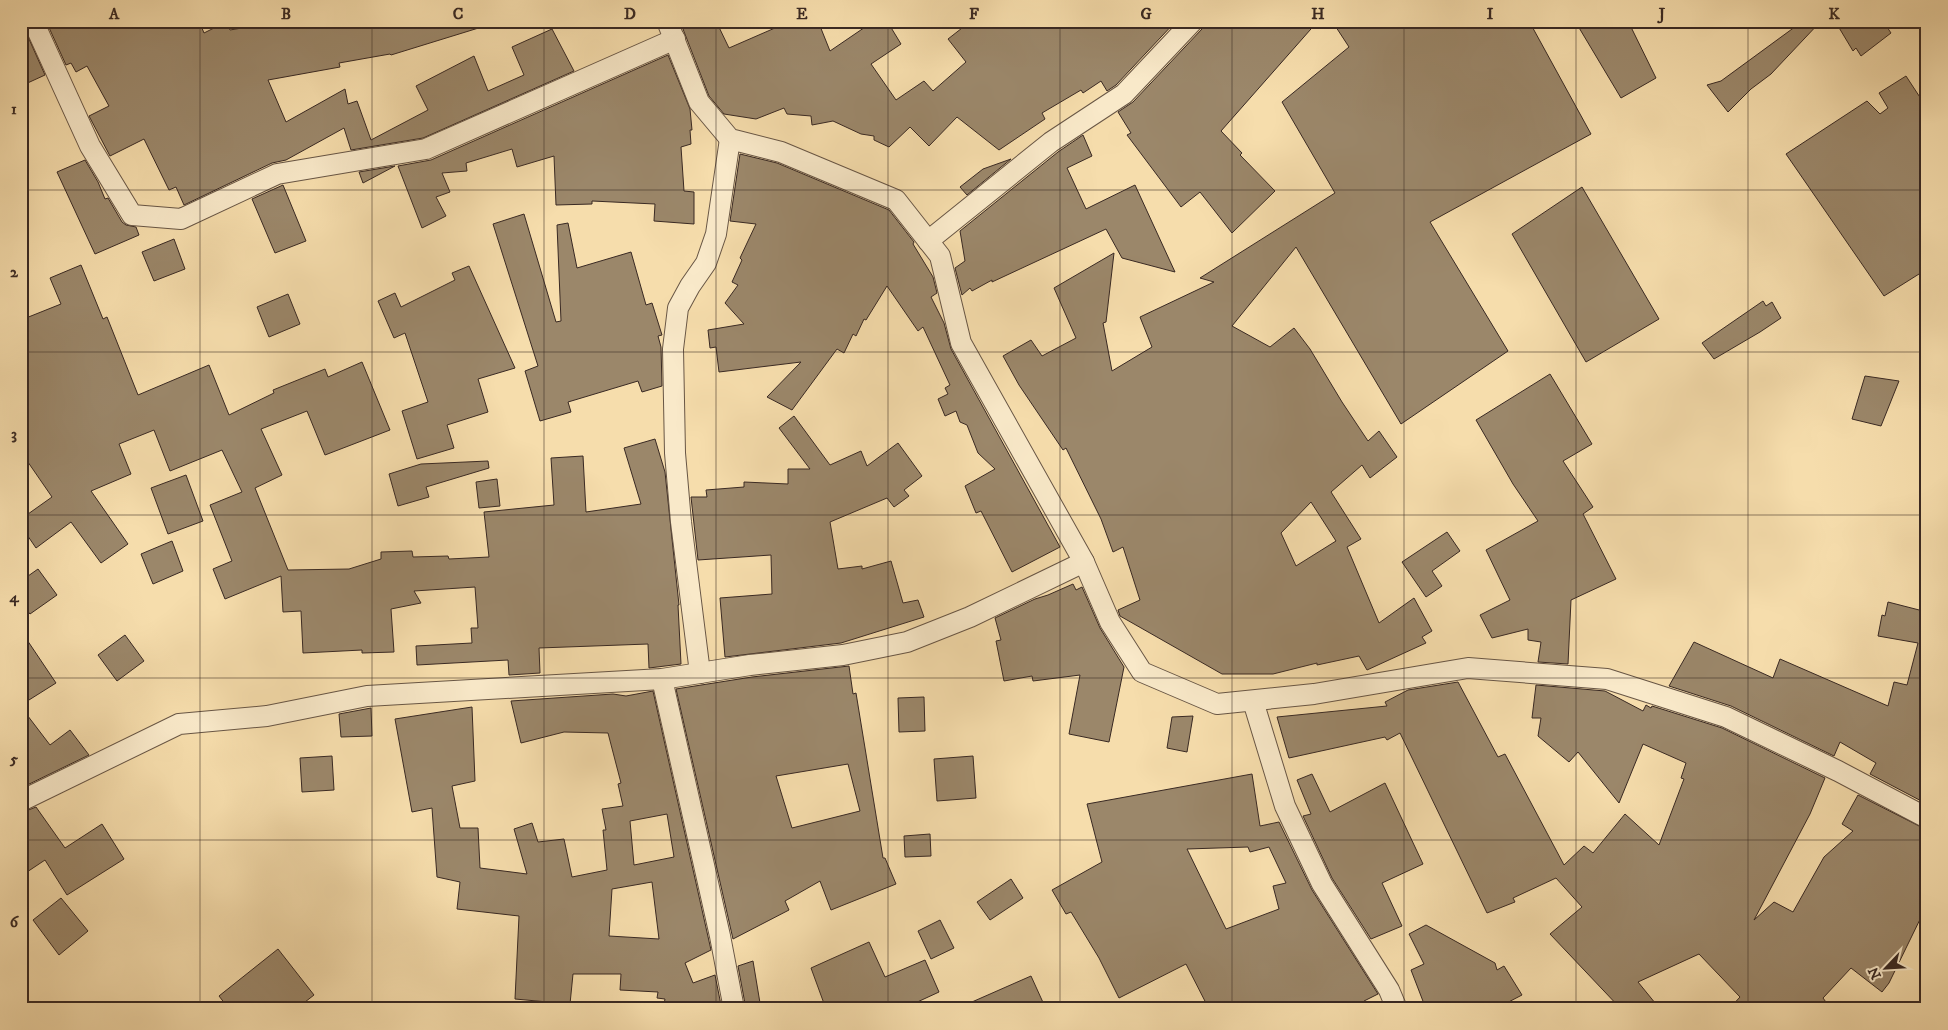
<svg xmlns="http://www.w3.org/2000/svg" width="1948" height="1030" font-family="'IM FELL DW Pica',serif">
	<style>
		.building { fill: #9b876a; stroke: #392923; fill-rule: evenodd }
		.lines { fill: none; stroke-linecap: round; stroke-linejoin: round }
		.street-casing { stroke: #685645; stroke-width: 22 }
		.street { stroke: #f9e9c9; stroke-width: 20 }
		.grid { fill: none; stroke: #392923; stroke-width: 1; stroke-opacity: 0.55 }
		.neatline { fill: none; stroke: #392923; stroke-width: 2 }
		.grid-label { font-size: 16px; text-anchor: middle; font-weight: bold; fill: #392923 }
	</style>
	<rect width="100%" height="100%" fill="#f6ddac"/>
	<filter id="stains"><feTurbulence type="fractalNoise" baseFrequency=".004" numOctaves="4"/><feColorMatrix values="0 0 0 0 .2 0 0 0 0 .09 0 0 0 0 .02 0 0 0 .5 -.17"/></filter>
	<radialGradient id="worn" r=".72"><stop offset=".6" stop-color="#630" stop-opacity="0"/><stop offset="1" stop-color="#630" stop-opacity=".3"/></radialGradient>
	<!-- building -->
	<g class="building">
		<path d="M21 21 45 75 21 86Z"/>
		<path d="M46 21H199L204 33 226 22 230 30 283 21H366L367 27 386 21H484L485 26 391 55 390 54 339 63 340 67 268 80 286 122 345 89 348 104 357 101 371 140 428 110 416 86 474 56 488 91 524 75 512 47 552 29 574 71 423 138 351 150 344 128 286 160 272 163 184 205 176 187 169 190 144 139 110 156 89 116 109 106 87 66 76 72 71 63 66 65Z"/>
		<path d="M698 21H716L729 48 791 21H818L830 51 874 21H887L901 44 871 64 896 100 924 81 933 91 966 62 948 39 971 21H1176L1116 85 1107 91 1101 81 1083 93 1081 90 1042 113 1045 119 999 150 957 117 929 146 910 127 889 147 874 140V136L861 134 833 121 812 125 811 116 787 114 784 108 756 119 724 114 709 96 683 29Z"/>
		<path d="M1205 21H1318L1221 131 1242 153 1240 155 1275 191 1232 233 1200 192 1181 207 1127 135 1131 133 1118 112 1133 102 1202 29Z"/>
		<path d="M1332 21H1529L1591 134 1430 222 1508 351 1401 424 1296 247 1232 326 1270 347 1294 328 1310 349 1342 402 1368 441 1379 431 1397 457 1370 478 1362 465 1331 492 1361 539 1347 547 1379 623 1414 598 1432 631 1422 637 1426 643 1367 670 1359 656 1317 665V663L1273 674H1222L1120 616 1118 610 1140 600 1123 547 1113 552 1101 519 1066 448 1063 450 1019 385 1003 356 1031 340 1042 356 1076 338 1054 288 1114 253 1106 322 1103 323 1112 371 1152 347 1140 317 1214 282 1200 278 1335 193 1282 102 1349 47ZM1311 502 1336 541 1296 566 1281 533Z"/>
		<path d="M1575 21H1628L1656 78 1621 98Z"/>
		<path d="M1803 21H1821L1771 74 1751 89 1728 112 1707 85 1721 81Z"/>
		<path d="M1835 21H1883L1891 33 1861 56 1856 48 1853 51Z"/>
		<path d="M668 55 690 109 692 130H690L691 144 681 147 684 191 694 192V224L654 221 655 204 592 201V204L556 205 554 156 517 167 512 149 466 163 467 171 442 173 450 192 436 197 446 216 422 228 398 166 431 160Z"/>
		<path d="M1906 76 1927 108V269L1884 296 1786 154 1867 101 1880 114 1888 108 1879 93Z"/>
		<path d="M1083 135 1092 156 1067 168 1086 209 1135 185 1175 272 1122 258 1106 229 992 282V280L972 291 970 288 962 295 955 268 965 261 960 231 1058 152Z"/>
		<path d="M740 154 777 163 889 210 914 242 913 244 933 277 937 293 931 297 944 323 951 349 1060 547 1012 572 981 511 976 513 965 486 995 469 978 453 967 425 960 422 956 411 945 416 938 399 948 394 945 388 950 385 923 327 918 331 887 286 866 320 864 319 856 336 853 334 844 353 837 349 792 410 767 397 801 362 719 372 716 347 710 348 708 330 744 324 725 303 738 285 732 282 742 260 740 258 756 224 730 221Z"/>
		<path d="M1011 159 967 195 960 187 983 169Z"/>
		<path d="M85 160 98 182 105 199 108 198 122 222 126 225 136 227 139 235 95 254 57 172Z"/>
		<path d="M395 166 363 183 359 172Z"/>
		<path d="M283 185 306 241 275 253 252 199Z"/>
		<path d="M1582 187 1659 319 1586 362 1512 234Z"/>
		<path d="M524 214 556 322 561 321 557 225 568 223 577 268 631 252 646 305 652 303 662 335 658 336 661 347 662 386 642 392 638 381 568 402 571 412 540 421 525 371 538 366 493 224Z"/>
		<path d="M174 239 185 269 154 281 142 252Z"/>
		<path d="M81 265 103 319 107 317 138 395 209 365 229 415 274 393 273 390 325 369 328 377 362 362 390 430 325 455 307 411 261 429 282 475 255 488 288 570 349 569 381 559V552L412 551 413 557 448 556 449 559 489 557 484 512 554 505 551 458 583 456 586 512 641 504 624 448 655 439 665 472 679 605H678L681 664 649 668 648 644 539 648 540 673 509 675 508 660 417 665 416 646 472 643 471 628H478L475 587 414 591 421 603 391 609 394 652 362 653V650L303 653 301 611 283 612 281 576 225 599 213 569 232 561 210 505 242 492 222 450 170 471 154 430 119 444 131 474 91 491 128 544 101 563 71 522 36 548 21 526V519L52 497 21 452V320L61 304 50 278Z"/>
		<path d="M469 266 515 368 478 379 488 412 447 425 454 448 417 459 402 411 428 402 405 333 394 338 378 301 395 293 401 307 455 280 452 273Z"/>
		<path d="M288 294 300 324 269 337 257 307Z"/>
		<path d="M1763 301 1766 306 1772 302 1781 318 1760 332 1714 359 1702 343Z"/>
		<path d="M1550 374 1592 444 1563 461 1593 507 1583 514 1616 579 1571 600 1568 664 1538 662 1541 642 1528 640V629L1492 638 1480 615 1510 600 1486 550 1538 521 1513 484 1476 420Z"/>
		<path d="M1865 376 1899 381 1881 426 1852 419Z"/>
		<path d="M794 416 830 465 861 451 867 466 898 443 922 476 904 490 909 496 894 507 887 498 830 522 838 569 862 566V569L891 561 903 603 918 600 924 617 841 643 725 657 720 598 772 594 771 555 698 560 691 497H707L706 490 744 487V482L788 484V469H810L779 428Z"/>
		<path d="M488 461 489 468 426 487 429 497 398 506 389 474 421 464Z"/>
		<path d="M186 475 203 521 168 534 151 488Z"/>
		<path d="M497 479 500 506 479 508 476 482Z"/>
		<path d="M1447 532 1460 551 1432 571 1442 586 1426 597 1402 562Z"/>
		<path d="M172 541 183 571 153 584 141 554Z"/>
		<path d="M38 569 57 595 30 614 21 603V581Z"/>
		<path d="M1073 584 1076 590 1082 587 1100 628 1124 667 1109 742 1069 734 1080 675 1033 681 1032 676 1004 681 996 641 1001 640 995 618 1035 599 1048 595Z"/>
		<path d="M1888 602 1927 612V804L1870 774 1876 763 1840 742 1834 756 1731 706 1669 686 1694 642 1773 678 1780 659 1888 706 1894 682 1907 685 1918 643 1878 636 1882 615 1885 616Z"/>
		<path d="M21 631 56 683 21 705Z"/>
		<path d="M125 635 144 661 117 681 98 655Z"/>
		<path d="M849 666 853 694 856 693 883 858H885L896 884 831 910 820 881 785 901 789 910 733 939 676 689 752 677ZM848 764 860 811 792 828 776 776Z"/>
		<path d="M1458 682 1498 757 1505 754 1564 865 1584 846 1593 853 1625 814 1659 845 1684 779 1681 778 1686 763 1643 744 1619 803 1578 752 1569 762 1538 736 1541 718H1532L1536 685 1605 691 1643 711 1646 705 1651 708 1652 706 1722 728 1825 778 1810 814 1754 920 1774 902 1793 912 1824 857 1853 831 1842 824 1858 795 1927 830V905L1889 983 1882 992 1851 968 1823 998 1831 1009H1729L1740 997 1699 954 1638 982 1660 1009H1621L1550 934 1582 907 1556 878 1513 898 1515 902 1487 913 1400 733 1387 740 1385 737 1289 758 1277 717 1387 706 1385 702 1408 690Z"/>
		<path d="M653 691 711 950 685 963 693 983 715 975 721 1005 664 1004 665 999 657 998 658 992 620 990 621 974H573L570 1004 515 999 519 916 457 909 460 882 437 877 432 808 412 812 395 719 472 707 475 781 452 786 460 828H478L480 868 527 874 514 829 532 823 538 842 564 839 572 877 607 870 603 830H606L602 809 623 806 618 784 621 783 608 733 564 732 521 743 511 701 613 694 626 696ZM667 814 674 857 634 865 630 821ZM652 882 659 939 609 936 612 889Z"/>
		<path d="M924 697 925 731 899 732 898 698Z"/>
		<path d="M21 707 50 745 70 730 89 755 21 788Z"/>
		<path d="M371 708 372 736 341 737 339 714Z"/>
		<path d="M1193 716 1187 752 1167 748 1172 717Z"/>
		<path d="M332 756 334 790 302 792 300 758Z"/>
		<path d="M973 756 976 798 937 801 934 759Z"/>
		<path d="M1252 774 1260 826 1279 822 1312 890 1378 994 1364 1001 1367 1009H1209L1186 964 1119 998 1099 958 1071 912 1066 914 1052 890 1102 862 1087 804ZM1248 847 1250 852 1269 847 1286 883 1273 886 1279 909 1226 929 1187 849Z"/>
		<path d="M1312 774 1330 812 1385 783 1423 864 1382 883 1402 926 1371 939 1332 878 1303 816 1311 814 1297 780Z"/>
		<path d="M36 807 65 848 102 824 124 859 67 895 45 860 21 876V813Z"/>
		<path d="M930 834 931 856 905 857 904 836Z"/>
		<path d="M1011 879 1023 898 990 920 977 902Z"/>
		<path d="M61 898 88 931 59 955 33 920Z"/>
		<path d="M940 920 954 948 931 959 918 931Z"/>
		<path d="M1426 925 1495 963 1497 970 1504 966 1522 995 1495 1009H1426L1411 970 1424 964 1409 934Z"/>
		<path d="M869 942 885 977 925 960 939 992 913 1004 915 1009H826L811 968Z"/>
		<path d="M278 949 314 995 296 1009H229L219 996Z"/>
		<path d="M753 961 761 1009H746L738 966Z"/>
		<path d="M1031 976 1046 1009H956Z"/>
	</g>
	<g class="lines">
		<!-- street casing -->
		<g class="street-casing">
			<g id="street">
				<path d="M33 21 90 146 132 215 181 219 277 174 426 149 675 39"/>
				<path d="M667 21 699 102 730 139 781 152 896 200 940 256 961 343 1084 562 1110 622 1142 672 1217 704 1314 694 1468 668 1607 679 1726 717 1838 771 1927 818"/>
				<path d="M928 241 1051 142 1124 94 1193 21"/>
				<path d="M700 673 681 522 675 453 673 349 678 308 690 286 706 263 716 234 730 139"/>
				<path d="M662 679 720 936 734 1009"/>
				<path d="M1253 701 1285 806 1322 884 1389 990 1397 1009"/>
				<path d="M21 801 179 724 267 716 367 696 662 679 750 665 843 655 907 642 970 617 1084 562"/>
			</g>
		</g>
		<!-- street -->
		<use href="#street" class="street"/>
	</g>
	<!-- grid -->
	<path class="grid" d="M200 21V1009M372 21V1009M544 21V1009M716 21V1009M888 21V1009M1060 21V1009M1232 21V1009M1404 21V1009M1576 21V1009M1748 21V1009M21 190H1927M21 352H1927M21 515H1927M21 678H1927M21 840H1927"/>
	<!-- margin -->
	<rect width="1948" height="1030" fill="none" stroke="#f6ddac" stroke-width="55"/>
	<!-- north arrow -->
	<g transform="translate(1886 968) rotate(245)" stroke="#f9e9c9" stroke-width="4" paint-order="stroke">
	<path d="M0-4L9 19L0 12L-9 19Z" fill="#392923"/>
	<text y="-8" font-size="14" font-weight="bold" text-anchor="middle" fill="#392923">N</text>
	</g>
	<rect x="28" y="28" width="1892" height="974" class="neatline"/>
	<g class="grid-label">
		<text x="114" y="19">A</text>
		<text x="286" y="19">B</text>
		<text x="458" y="19">C</text>
		<text x="630" y="19">D</text>
		<text x="802" y="19">E</text>
		<text x="974" y="19">F</text>
		<text x="1146" y="19">G</text>
		<text x="1318" y="19">H</text>
		<text x="1490" y="19">I</text>
		<text x="1662" y="19">J</text>
		<text x="1834" y="19">K</text>
		<text x="14" y="114">1</text>
		<text x="14" y="277">2</text>
		<text x="14" y="439">3</text>
		<text x="14" y="602">4</text>
		<text x="14" y="764">5</text>
		<text x="14" y="927">6</text>
	</g>
	<rect width="100%" height="100%" filter="url(#stains)"/>
	<rect width="100%" height="100%" fill="url(#worn)"/>
</svg>
